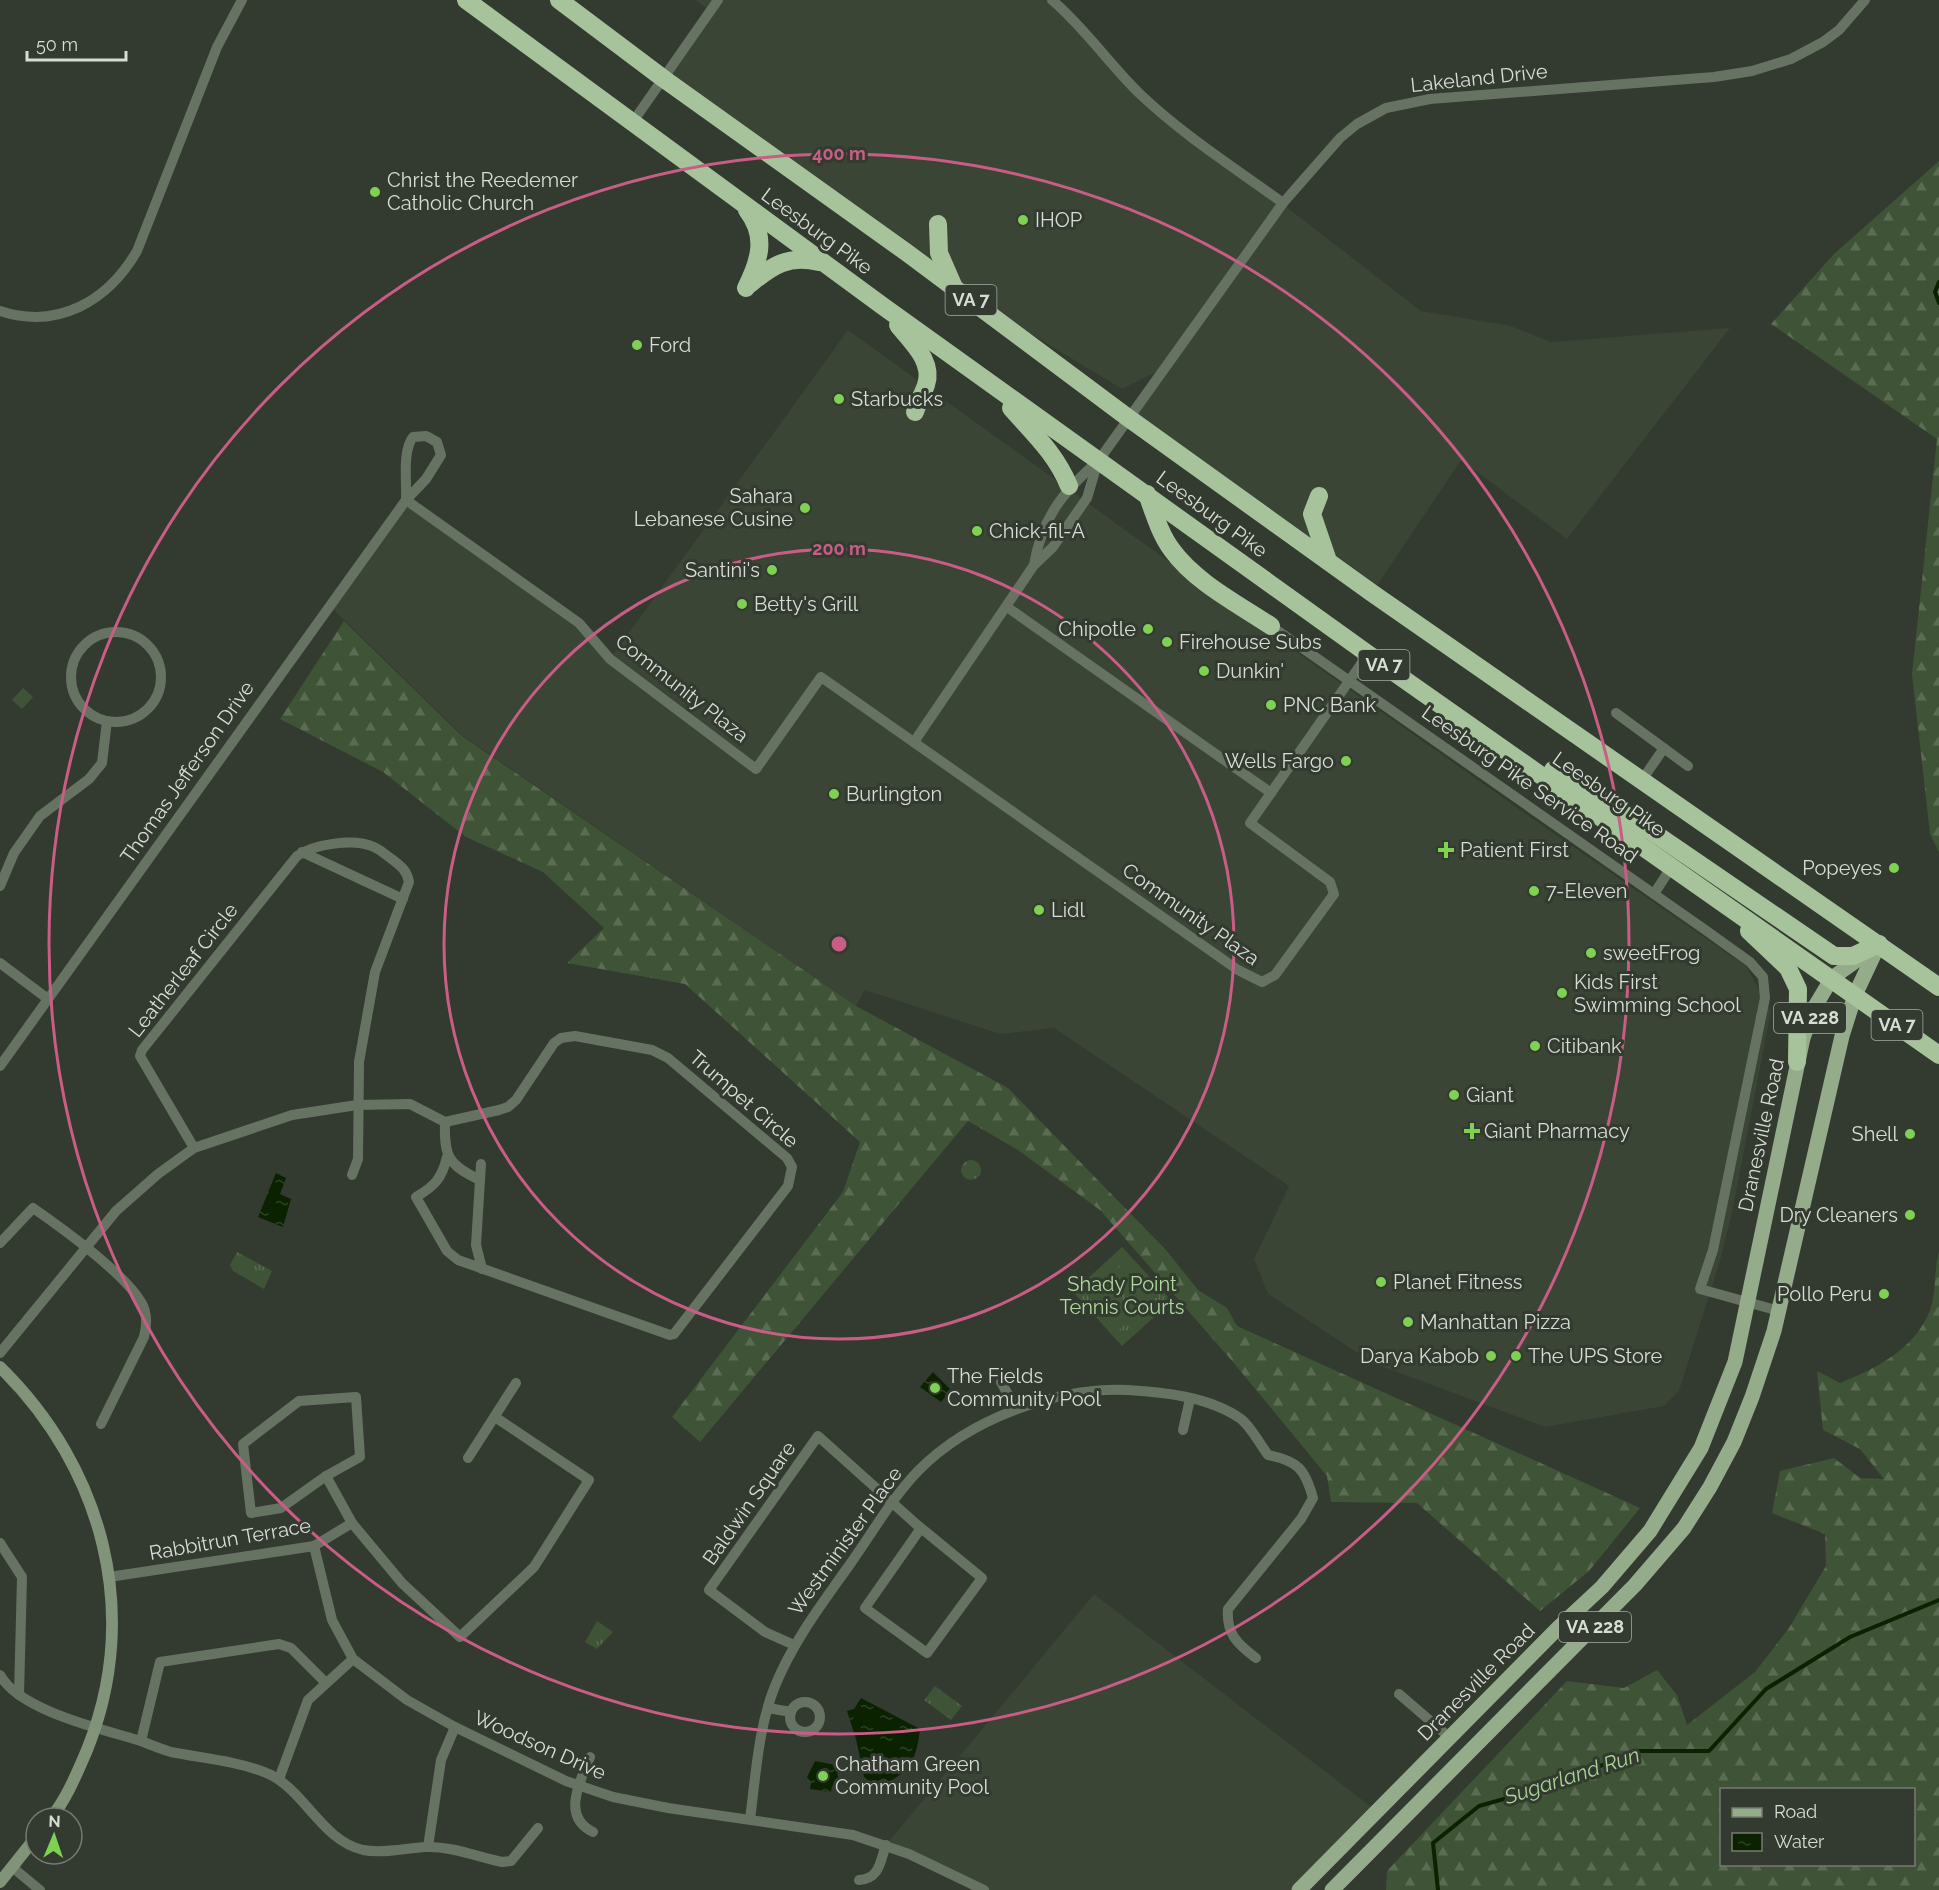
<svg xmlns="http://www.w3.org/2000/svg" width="1939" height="1890" font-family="Raleway,sans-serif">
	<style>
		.built { fill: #3a4535 }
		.grass { fill: url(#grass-tufts) }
		.forest { fill: url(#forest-firs); fill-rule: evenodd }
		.pitch { fill: #3f5436 }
		.water { fill: url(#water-ripples) }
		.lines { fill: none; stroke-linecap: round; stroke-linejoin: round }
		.stream { stroke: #0b2201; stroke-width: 4 }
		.street { stroke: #677362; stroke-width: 10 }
		.secondary { stroke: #819379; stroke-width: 12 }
		.primary { stroke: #95ac8b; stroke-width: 15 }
		.highway { stroke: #a7c39b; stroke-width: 18 }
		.ring { fill: none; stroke: #c95d86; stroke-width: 3 }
		.poi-dot { fill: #7ed153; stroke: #333a30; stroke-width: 2 }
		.labels { text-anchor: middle; stroke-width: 6; stroke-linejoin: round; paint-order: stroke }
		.shield { fill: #333a30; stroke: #a6aba4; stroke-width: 1.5 }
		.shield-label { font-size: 18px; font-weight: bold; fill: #d7dcd5 }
		.street-label { font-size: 20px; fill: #d7dcd5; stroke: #333a30 }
		.poi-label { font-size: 20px; fill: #d7dcd5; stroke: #333a30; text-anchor: start }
		.park-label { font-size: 20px; fill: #afd99d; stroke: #333a30 }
		.water-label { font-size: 21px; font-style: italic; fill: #a8d396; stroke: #333a30 }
		.centre { fill: #c95d86; stroke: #333a30; stroke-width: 3 }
		.ring-label { font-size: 18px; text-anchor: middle; font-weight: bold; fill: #c95d86; stroke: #333a30; stroke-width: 6; stroke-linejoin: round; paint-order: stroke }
	</style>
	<defs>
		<pattern id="grass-tufts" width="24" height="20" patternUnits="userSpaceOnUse" patternTransform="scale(1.5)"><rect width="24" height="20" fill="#3f5436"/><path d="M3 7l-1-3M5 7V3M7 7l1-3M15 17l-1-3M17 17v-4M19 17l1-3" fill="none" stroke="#5a6c52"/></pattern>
		<pattern id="forest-firs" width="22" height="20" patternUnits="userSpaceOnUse" patternTransform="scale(1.5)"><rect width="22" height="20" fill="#3f5436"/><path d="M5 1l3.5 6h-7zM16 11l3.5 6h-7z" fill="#5a6c52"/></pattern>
		<pattern id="water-ripples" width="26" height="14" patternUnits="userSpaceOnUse" patternTransform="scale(1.5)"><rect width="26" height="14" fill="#0b2201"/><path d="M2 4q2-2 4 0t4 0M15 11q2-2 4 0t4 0" fill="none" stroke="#2e4225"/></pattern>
	</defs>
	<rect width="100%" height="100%" fill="#333a30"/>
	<!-- built -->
	<g class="built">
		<path d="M695 0H1052L1138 92 1421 311 1511 326 1551 342 1730 328 1567 539 1461 460 1372 593 1127 417 1162 369 1122 389 955 288 664 79 711 11Z"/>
		<path d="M848 330 1189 576 1546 828 1746 966 1771 1011 1732 1213 1720 1261 1679 1391 1664 1406 1545 1427 1373 1363 1268 1294 1254 1259 1289 1186 1054 1028 1000 1034 865 990 856 1006 462 735 329 605 406 500 579 623 610 659Z"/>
		<path d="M1094 1594 1378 1812 1299 1890H984L886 1845Z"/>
	</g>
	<!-- grass -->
	<g class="grass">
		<path d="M23 688 33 697 22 709 12 700Z"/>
		<circle cx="971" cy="1170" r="10"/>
		<path d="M1122 1247 1172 1301 1122 1346 1073 1292Z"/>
		<path d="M237 1252 272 1271 264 1289 233 1271 230 1265Z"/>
		<path d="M597 1621 613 1632 597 1649 585 1642Z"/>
		<path d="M935 1686 962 1706 951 1720 924 1700Z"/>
	</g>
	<!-- forest -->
	<g class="forest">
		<path d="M1939 161V852L1930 834 1912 674 1937 439 1771 324 1834 254Z"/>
		<path d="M344 621 462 736 856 1006 1008 1088 1166 1250 1198 1290 1227 1308 1237 1326 1640 1508 1589 1571 1540 1611 1417 1503 1331 1502 1327 1476 1233 1362 1100 1210 1018 1150 968 1121 700 1442 672 1417 843 1192 860 1142 685 984 567 963 604 928 543 872 466 837 383 772 280 719Z"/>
		<path d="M1939 1253V1890H1386L1387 1871 1567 1681 1624 1688 1657 1670 1677 1695 1687 1725 1755 1672 1789 1628 1826 1566 1825 1534 1772 1513 1780 1471 1834 1458 1860 1478 1884 1479 1860 1449 1823 1430 1817 1371 1840 1383C1878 1368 1920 1346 1932 1304 1936 1287 1934 1269 1939 1253ZM1722 1790H1914V1864H1722Z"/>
	</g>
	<!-- pitch -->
	<g class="pitch">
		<path d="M1126 1261 1158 1296 1141 1310 1110 1276Z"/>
		<path d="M1104 1281 1135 1315 1119 1330 1087 1295Z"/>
	</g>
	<!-- water -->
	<g class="water">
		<path d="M276 1173 286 1178 280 1194 291 1199 283 1227 258 1217Z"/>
		<path d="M933 1372 951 1390 941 1402 920 1387Z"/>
		<path d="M861 1698 920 1729C916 1763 909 1774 877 1787L864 1777 856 1739 847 1711 854 1709Z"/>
		<path d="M815 1761 836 1765 835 1771 837 1772 839 1781 832 1786 831 1792 810 1789 811 1782 807 1777Z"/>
	</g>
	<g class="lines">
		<!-- stream -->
		<g class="stream">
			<path d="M1939 282 1935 292 1939 303"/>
			<path d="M1438 1890 1433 1843 1479 1806 1557 1784 1636 1751H1709L1766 1689 1850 1637 1939 1600"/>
		</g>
		<!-- street -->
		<g class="street">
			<path d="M1052 0C1085 28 1109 64 1140 94 1183 135 1235 168 1283 203"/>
			<path d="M632 123 718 0"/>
			<path d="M0 311C58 330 108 301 137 251L217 47 242 0"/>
			<path d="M426 436 437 442 441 455 426 479 406 500C407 482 402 451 413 437Z"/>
			<path d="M1034 565C1042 517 1063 492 1099 460L1283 203 1340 138 1357 124 1386 108 1430 99 1714 77 1752 71 1791 59 1823 42 1839 30 1865 0"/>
			<path d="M1007 607 1271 793"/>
			<path d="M1271 626 1704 929 1750 962 1763 977 1765 998 1713 1250 1700 1289 1779 1311"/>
			<circle cx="116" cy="677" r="45"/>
			<path d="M1616 713 1688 766"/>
			<path d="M914 742 1034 565 1053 547 1087 498 1098 461"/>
			<path d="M1642 780 1664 748"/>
			<path d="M302 852 403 899"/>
			<path d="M0 886 14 853 40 816 89 779 102 763 107 721"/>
			<path d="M1654 894 1672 866"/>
			<path d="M0 963 48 999"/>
			<path d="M0 1066 406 500 579 623 610 659 756 769 821 677 1238 970 1262 982 1275 975 1334 894 1330 882 1250 823 1368 654"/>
			<path d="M445 1122C444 1156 448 1165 480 1180"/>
			<path d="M194 1148 140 1056 142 1050 297 856C314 844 354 838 374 847 381 850 387 856 393 860 402 867 407 871 409 882L375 972 359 1062 358 1159 352 1175"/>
			<path d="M481 1164 476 1245 482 1269"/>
			<path d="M0 1243 33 1208C62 1228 124 1273 141 1302 148 1313 147 1325 144 1337L101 1424"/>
			<path d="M0 1353 116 1211 158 1174 194 1148 292 1115 357 1105 410 1104 445 1122 499 1110 508 1107 516 1100 554 1043 561 1038 575 1036 652 1050 668 1058 787 1158 792 1167 788 1186 674 1334 670 1335 458 1260 447 1251 416 1197C435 1186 442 1178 447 1157"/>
			<path d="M1001 1382 1016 1409"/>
			<path d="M356 1397 360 1457 326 1476 281 1508 251 1513 243 1444 299 1401Z"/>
			<path d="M1183 1430 1190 1399"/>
			<path d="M468 1458 516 1383"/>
			<path d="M326 1476 352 1523 402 1583 460 1637 534 1567 589 1480 495 1417"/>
			<path d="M0 1543 22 1577 19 1695"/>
			<path d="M314 1546 332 1620 353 1659 407 1700 455 1727 566 1781 613 1797 668 1808 853 1835 909 1854 984 1890"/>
			<path d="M109 1577 314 1546 352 1523"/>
			<path d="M794 1645 765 1632 709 1590 818 1436 916 1524 921 1528 982 1578 927 1653 865 1608 921 1528"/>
			<path d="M0 1675C20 1711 102 1729 141 1741 151 1745 161 1749 171 1752 201 1758 236 1761 264 1772 304 1787 320 1840 363 1850 383 1854 406 1848 426 1847 451 1846 478 1857 502 1862L511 1861 538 1828"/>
			<path d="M1399 1694 1449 1737"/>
			<circle cx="805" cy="1717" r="15"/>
			<path d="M768 1708 791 1712"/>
			<path d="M141 1741 160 1662 279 1644 291 1648 325 1682"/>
			<path d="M590 1757C580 1781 561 1817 593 1832"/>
			<path d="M279 1779 308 1700 353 1659"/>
			<path d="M750 1819C756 1775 758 1728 775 1686 793 1642 821 1605 848 1567 871 1535 891 1499 918 1471 969 1419 1056 1387 1128 1390 1164 1392 1210 1397 1241 1419 1251 1427 1260 1444 1268 1455 1298 1461 1305 1469 1313 1498L1301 1519 1228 1609C1226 1633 1237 1644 1256 1658"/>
			<path d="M428 1847 441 1760 455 1727"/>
			<path d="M12 1867 40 1890"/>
			<path d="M859 1880C880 1879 880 1861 886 1845"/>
		</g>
		<!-- secondary -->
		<g class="secondary">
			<path d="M0 1367C103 1468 142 1613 87 1750 77 1773 67 1798 51 1818"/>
			<path d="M0 1882 36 1837"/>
		</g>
		<!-- primary -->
		<g class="primary">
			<path d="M1299 1890 1558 1628 1602 1587 1650 1531 1701 1448 1735 1362 1803 1038 1814 1008 1832 978 1867 953"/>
			<path d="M1332 1890 1635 1585 1684 1528 1710 1487 1734 1442 1752 1397 1774 1331 1842 1036 1855 995 1878 946"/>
		</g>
		<!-- highway -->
		<g class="highway">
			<path d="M466 0 884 307 1368 654 1939 1055"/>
			<path d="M559 0 664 79 906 252 1127 417 1372 593 1939 987"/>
			<path d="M938 224 939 253 953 285"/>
			<path d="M750 284C773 265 788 255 819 262"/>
			<path d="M746 288C760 260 767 236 747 210"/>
			<path d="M898 325C911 342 934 361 926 385 923 394 918 402 915 412"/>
			<path d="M1011 408C1034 434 1056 454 1069 486"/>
			<path d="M1147 494C1154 513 1160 534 1172 550 1195 582 1238 604 1271 626"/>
			<path d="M1319 496 1312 514 1328 561"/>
			<path d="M1553 770 1651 831 1834 956H1853L1879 944"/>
			<path d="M1749 931 1788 968 1798 989 1797 1062"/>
		</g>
	</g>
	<!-- distance rings -->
	<g class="ring">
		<circle cx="839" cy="944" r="395"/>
		<circle cx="839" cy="944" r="790"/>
	</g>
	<!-- markers -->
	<g class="poi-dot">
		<circle cx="375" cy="192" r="6"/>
		<circle cx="1023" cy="220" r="6"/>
		<circle cx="637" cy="345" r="6"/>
		<circle cx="839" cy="399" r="6"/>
		<circle cx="805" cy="508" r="6"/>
		<circle cx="977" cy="531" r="6"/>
		<circle cx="772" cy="570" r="6"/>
		<circle cx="742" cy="604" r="6"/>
		<circle cx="1148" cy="629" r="6"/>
		<circle cx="1167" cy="642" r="6"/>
		<circle cx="1204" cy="671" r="6"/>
		<circle cx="1271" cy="705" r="6"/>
		<circle cx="1346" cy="761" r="6"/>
		<circle cx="834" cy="794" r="6"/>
		<path d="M1443 841h6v6h6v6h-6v6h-6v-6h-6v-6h6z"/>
		<circle cx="1894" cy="868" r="6"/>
		<circle cx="1534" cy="891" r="6"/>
		<circle cx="1039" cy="910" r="6"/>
		<circle cx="1591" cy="953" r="6"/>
		<circle cx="1562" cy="993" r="6"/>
		<circle cx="1535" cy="1046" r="6"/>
		<circle cx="1454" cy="1095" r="6"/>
		<path d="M1469 1122h6v6h6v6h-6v6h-6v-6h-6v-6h6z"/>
		<circle cx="1910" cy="1134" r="6"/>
		<circle cx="1910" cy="1215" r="6"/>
		<circle cx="1381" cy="1282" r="6"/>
		<circle cx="1884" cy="1294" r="6"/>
		<circle cx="1408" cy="1322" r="6"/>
		<circle cx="1491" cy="1356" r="6"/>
		<circle cx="1516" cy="1356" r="6"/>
		<circle cx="935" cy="1388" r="6"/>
		<circle cx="823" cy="1776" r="6"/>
	</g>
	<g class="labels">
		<!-- shield labels -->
		<g class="shield">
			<rect x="945.5" y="285" width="51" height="30" rx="4.5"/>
			<rect x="1358.5" y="650" width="51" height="30" rx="4.5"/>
			<rect x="1774" y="1003" width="72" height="30" rx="4.5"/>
			<rect x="1871.5" y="1010" width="51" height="30" rx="4.5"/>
			<rect x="1559" y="1612" width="72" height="30" rx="4.5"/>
		</g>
		<g class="shield-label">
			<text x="971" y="306">VA 7</text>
			<text x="1384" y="671">VA 7</text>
			<text x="1810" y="1024">VA 228</text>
			<text x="1897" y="1031">VA 7</text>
			<text x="1595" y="1633">VA 228</text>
		</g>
		<!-- street labels -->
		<g class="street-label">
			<text transform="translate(1479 78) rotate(-6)" y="7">Lakeland Drive</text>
			<text transform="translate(817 231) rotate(36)" y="7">Leesburg Pike</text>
			<text transform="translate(1212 514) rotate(36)" y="7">Leesburg Pike</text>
			<text transform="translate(682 688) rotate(38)" y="7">Community Plaza</text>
			<text transform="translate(187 772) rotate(-55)" y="7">Thomas Jefferson Drive</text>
			<text transform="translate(1530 784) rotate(35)" y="7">Leesburg Pike Service Road</text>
			<text transform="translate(1609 794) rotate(35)" y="7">Leesburg Pike</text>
			<text transform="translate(1191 914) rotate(35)" y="7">Community Plaza</text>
			<text transform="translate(183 970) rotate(-52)" y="7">Leatherleaf Circle</text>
			<text transform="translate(744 1099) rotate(41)" y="7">Trumpet Circle</text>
			<text transform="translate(1761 1135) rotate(-78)" y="7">Dranesville Road</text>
			<text transform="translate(749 1503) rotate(-55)" y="7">Baldwin Square</text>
			<text transform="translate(230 1539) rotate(-10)" y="7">Rabbitrun Terrace</text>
			<text transform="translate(845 1541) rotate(-54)" y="7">Westminister Place</text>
			<text transform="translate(1476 1682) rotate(-45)" y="7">Dranesville Road</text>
			<text transform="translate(540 1745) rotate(24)" y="7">Woodson Drive</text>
		</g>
		<!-- poi labels -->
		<g class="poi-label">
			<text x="387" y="187">Christ the Reedemer<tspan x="387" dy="23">Catholic Church</tspan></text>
			<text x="1035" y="227">IHOP</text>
			<text x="649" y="352">Ford</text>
			<text x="851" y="406">Starbucks</text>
			<text x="793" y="503" text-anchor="end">Sahara<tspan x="793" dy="23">Lebanese Cusine</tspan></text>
			<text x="989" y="538">Chick-fil-A</text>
			<text x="760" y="577" text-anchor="end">Santini's</text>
			<text x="754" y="611">Betty's Grill</text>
			<text x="1136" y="636" text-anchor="end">Chipotle</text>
			<text x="1179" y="649">Firehouse Subs</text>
			<text x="1216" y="678">Dunkin'</text>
			<text x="1283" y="712">PNC Bank</text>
			<text x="1334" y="768" text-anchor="end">Wells Fargo</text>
			<text x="846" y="801">Burlington</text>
			<text x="1460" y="857">Patient First</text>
			<text x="1882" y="875" text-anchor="end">Popeyes</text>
			<text x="1546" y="898">7-Eleven</text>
			<text x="1051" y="917">Lidl</text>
			<text x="1603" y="960">sweetFrog</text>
			<text x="1574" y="989">Kids First<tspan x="1574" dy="23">Swimming School</tspan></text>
			<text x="1547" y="1053">Citibank</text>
			<text x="1466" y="1102">Giant</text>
			<text x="1484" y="1138">Giant Pharmacy</text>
			<text x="1898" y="1141" text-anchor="end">Shell</text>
			<text x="1898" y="1222" text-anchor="end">Dry Cleaners</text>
			<text x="1393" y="1289">Planet Fitness</text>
			<text x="1872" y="1301" text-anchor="end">Pollo Peru</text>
			<text x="1420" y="1329">Manhattan Pizza</text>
			<text x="1479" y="1363" text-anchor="end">Darya Kabob</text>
			<text x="1528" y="1363">The UPS Store</text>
			<text x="947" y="1383">The Fields<tspan x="947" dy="23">Community Pool</tspan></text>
			<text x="835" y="1771">Chatham Green<tspan x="835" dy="23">Community Pool</tspan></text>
		</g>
		<!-- park labels -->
		<g class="park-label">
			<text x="1122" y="1291">Shady Point<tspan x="1122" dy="23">Tennis Courts</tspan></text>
		</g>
		<!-- water labels -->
		<g class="water-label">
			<text transform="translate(1572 1776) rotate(-18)" y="7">Sugarland Run</text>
		</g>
	</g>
	<circle cx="839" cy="944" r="9" class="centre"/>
	<g class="ring-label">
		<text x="839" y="160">400 m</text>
		<text x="839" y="555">200 m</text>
	</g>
	<!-- legend -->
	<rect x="1720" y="1788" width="195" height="78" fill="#333a30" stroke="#757b72" stroke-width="1.5"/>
	<rect x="1732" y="1808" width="30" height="9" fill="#95ac8b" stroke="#757b72" stroke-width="1.5"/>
	<text x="1774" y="1818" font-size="18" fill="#d7dcd5">Road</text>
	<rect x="1732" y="1833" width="30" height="18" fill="url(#water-ripples)" stroke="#757b72" stroke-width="1.5"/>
	<text x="1774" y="1848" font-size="18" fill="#d7dcd5">Water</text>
	<!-- north arrow -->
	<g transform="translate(54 1836) rotate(2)"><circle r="28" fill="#333a30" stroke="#757b72" stroke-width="1.5"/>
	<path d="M0-4.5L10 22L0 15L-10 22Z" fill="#7ed153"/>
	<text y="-9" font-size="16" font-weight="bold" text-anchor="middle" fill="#d7dcd5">N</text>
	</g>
	<!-- scale -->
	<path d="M27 51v9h99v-9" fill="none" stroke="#d7dcd5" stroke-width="3"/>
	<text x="36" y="51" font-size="18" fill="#d7dcd5" stroke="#333a30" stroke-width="4.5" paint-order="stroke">50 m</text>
</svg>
